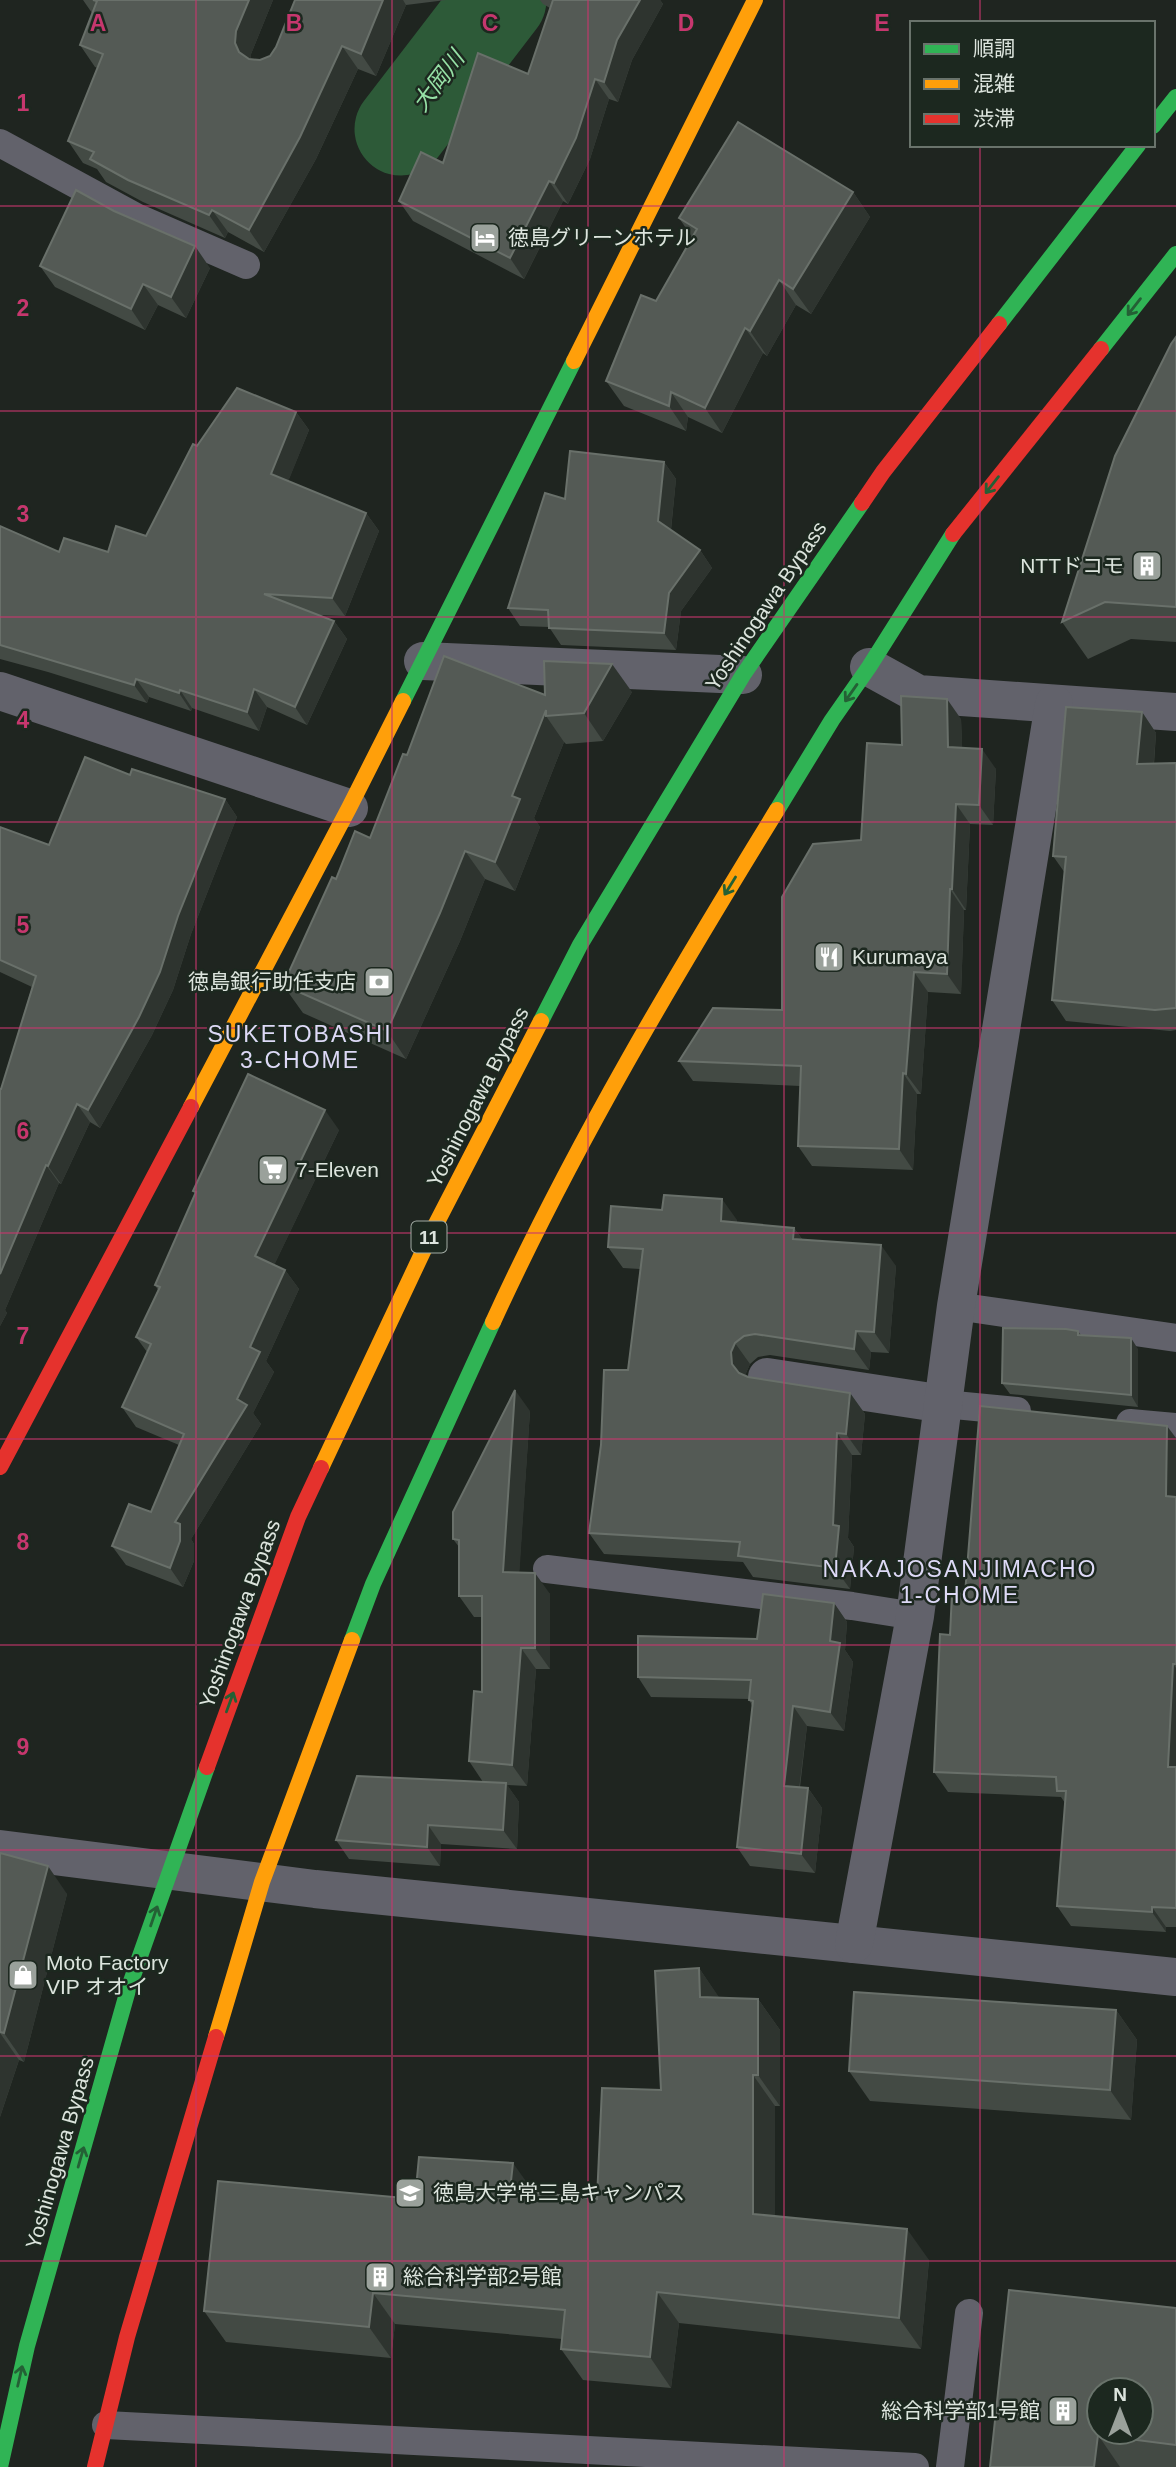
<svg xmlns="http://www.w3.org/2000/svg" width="1176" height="2467" font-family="Helvetica,'Noto Sans JP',sans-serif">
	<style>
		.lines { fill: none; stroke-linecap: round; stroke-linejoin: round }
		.river { stroke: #2d5a38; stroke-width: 93 }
		.lane { stroke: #62626b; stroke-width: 28 }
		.street { stroke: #62626b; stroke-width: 38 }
		.fast { stroke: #30b455; stroke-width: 16 }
		.slow { stroke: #ff9f0a; stroke-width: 16 }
		.jam { stroke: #e5322d; stroke-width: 16 }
		.wall { fill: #434a44 }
		.shaded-wall { fill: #2e342f }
		.building { fill: #545a55; stroke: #69706a; stroke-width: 2; fill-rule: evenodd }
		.oneway { stroke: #246035 }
		.grid { fill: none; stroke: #c6376e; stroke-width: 2; stroke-opacity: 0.55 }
		.labels { text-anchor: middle; stroke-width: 5; stroke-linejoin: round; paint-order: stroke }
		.shield { fill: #1c281f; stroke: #a2aca4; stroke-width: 2 }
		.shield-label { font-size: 19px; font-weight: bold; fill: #dce4dd }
		.poi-label { font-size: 21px; fill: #dce4dd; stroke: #1c281f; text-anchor: start }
		.street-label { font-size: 21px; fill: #dce4dd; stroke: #1c281f }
		.water-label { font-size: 23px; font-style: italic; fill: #96e1a6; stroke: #1c281f }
		.neighbourhood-label { font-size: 23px; letter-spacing: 2px; fill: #ddd9f6; stroke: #1c281f }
		.grid-label { font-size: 23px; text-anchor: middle; font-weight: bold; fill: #c6376e; stroke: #1c281f; stroke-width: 5; stroke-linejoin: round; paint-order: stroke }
	</style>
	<rect width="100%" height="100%" fill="#1f2520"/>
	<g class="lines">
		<!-- river -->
		<path class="river" d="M401 129 500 0"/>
		<!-- lane -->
		<g class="lane">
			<path d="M0 143 136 217 246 265"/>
			<path d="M956 1306 1176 1338"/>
			<path d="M944 1404 1017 1411"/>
			<path d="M1130 1423 1176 1427"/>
			<path d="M547 1569 852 1606 915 1616"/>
			<path d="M106 2425 915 2467"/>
			<path d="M950 2467 969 2313"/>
		</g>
		<!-- street -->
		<g class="street">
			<path d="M423 661 743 675"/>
			<path d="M869 667 918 694 1176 712"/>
			<path d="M0 691 349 808"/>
			<path d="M767 1377 944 1404"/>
			<path d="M0 1849 315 1889 1176 1977"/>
			<path d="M854 1944 915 1616 956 1306 1054 704"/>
		</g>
		<!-- fast -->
		<g class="fast">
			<path d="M1153 126 1176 97"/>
			<path d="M999 324 1138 145"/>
			<path d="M1101 349 1176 254"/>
			<path d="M403 701 574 361"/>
			<path d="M777 810 832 720 869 667 953 534"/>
			<path d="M541 1021 580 945 743 675 862 503"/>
			<path d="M352 1640 373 1584 493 1322"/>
			<path d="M0 2467 27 2346 128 1990 207 1767"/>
		</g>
		<!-- slow -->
		<g class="slow">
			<path d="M574 361 755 0"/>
			<path d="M191 1107 349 808 403 701"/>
			<path d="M493 1322C574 1145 675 976 777 810"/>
			<path d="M321 1468 436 1224 541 1021"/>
			<path d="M216 2037 262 1882 352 1640"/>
		</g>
		<!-- jam -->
		<g class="jam">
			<path d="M862 503 883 472 999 324"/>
			<path d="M953 534 1101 349"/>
			<path d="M0 1467 191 1107"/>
			<path d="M207 1767 298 1517 321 1468"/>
			<path d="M95 2467 127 2337 216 2037"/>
		</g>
	</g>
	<!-- wall -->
	<g class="wall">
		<path d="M83 0H273L251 54V60H260L270 56 276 47 295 0H446L406 5 376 76 358 69 316 159 264 252 228 232 225 238 143 202 106 182 97 169 83 163 68 141 98 68 95 67 80 45 92 13Z"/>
		<path d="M540 0H660L663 4 632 60 618 102 609 99 590 159 568 204 563 201 524 279 413 221 399 201 443 163 528 74 550 8 543 4Z"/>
		<path d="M853 192 870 217 811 314 796 305 767 356 763 353 722 433 688 417 686 431 624 406 606 381 656 301 692 237 679 218Z"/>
		<path d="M40 266 210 268 186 318 158 305 145 330 55 287Z"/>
		<path d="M1176 337V642L1131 639 1088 659 1062 622Z"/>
		<path d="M296 412 309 430 288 481 366 513 379 531 345 616 317 615 334 621 347 639 307 725 267 707 259 731 192 708 191 711 149 697 147 703 48 672 0 659V526L59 552H108L146 536 197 446Z"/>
		<path d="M664 462 676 479 671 530 700 550 712 568 681 611 676 650 561 645 549 627 520 626 508 608 565 499Z"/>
		<path d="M632 692 603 741 566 744 564 742 534 818 540 827 515 891 485 879 460 941 406 1059 303 1013 283 985 336 879 370 838 407 755 545 695Z"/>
		<path d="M1142 712 1156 733 1154 764 1176 763V1030L1170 1031 1066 1021 1052 1000 1065 873 1053 856Z"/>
		<path d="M961 719 962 748 996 769 993 825 970 824 966 910H964L961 994 928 992 921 1094H917L913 1170 812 1166 798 1146 800 1086 693 1081 679 1061 782 1010 861 840 902 745Z"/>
		<path d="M130 775 225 799 237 817 191 934 173 990 152 1035 100 1128 90 1122 61 1184 59 1183 5 1310 7 1313 0 1326V1089H1L32 987 0 972V827L49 845Z"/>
		<path d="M339 1130 274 1265 285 1270 299 1289 266 1361 274 1372 253 1413 261 1424 191 1539 194 1544V1561L183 1587 126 1565 112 1546 151 1512 179 1445 136 1427 122 1407 147 1352 136 1337 158 1290 155 1285 195 1194 193 1191Z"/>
		<path d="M737 1220V1223L794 1228 802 1239 896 1266 889 1353 871 1352 869 1370 770 1355 758 1357 750 1364 746 1373V1376L748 1377 850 1393 865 1414 861 1455H852L848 1538 854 1547 850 1589 753 1577 743 1562 604 1554 589 1533 628 1370 640 1269 623 1268 608 1247Z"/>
		<path d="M1078 1331 1081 1335 1138 1349V1407L1010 1394 1002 1383Z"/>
		<path d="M530 1411 519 1572 550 1594V1669H536L527 1786 507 1785 519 1802 517 1849 441 1844 440 1866 349 1859 336 1840 483 1782 469 1761 482 1692V1617H474L459 1596V1547L453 1539Z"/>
		<path d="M1176 1438V1927H1166V1932L1071 1926 1057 1906 1065 1803 1061 1797 948 1792 934 1772 950 1635 965 1594Z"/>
		<path d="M834 1603 847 1622 845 1650 853 1662 844 1731 807 1726 800 1787 808 1788 822 1808 815 1873 750 1866 737 1847 752 1706 749 1699 651 1697 638 1677 757 1639Z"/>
		<path d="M0 1853 67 1894 24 2062 19 2060 0 2117Z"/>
		<path d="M699 1968 719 1998 758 1999 780 2030V2106H775V2216L929 2260 921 2349 679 2323 671 2388 583 2380 561 2349 562 2339 395 2324 391 2358 226 2342 204 2311 415 2199 533 2192 597 2199 661 2090Z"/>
		<path d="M1116 2010 1137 2040 1131 2120 870 2101 849 2071Z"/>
		<path d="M1176 2308V2467H990Z"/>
	</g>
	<!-- shaded-wall -->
	<g class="shaded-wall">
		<path d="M249 0H273L251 54V65L239 52 235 43 236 31Z"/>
		<path d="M383 0H403L406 5 376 76 361 54Z"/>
		<path d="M640 0H660L663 4 632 60 618 102 604 82 617 40Z"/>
		<path d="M342 46 358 69 316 159 264 252 249 230Z"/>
		<path d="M595 79 609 99 590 159 568 204 554 183Z"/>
		<path d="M549 181 563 201 524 279 510 258Z"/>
		<path d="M853 192 870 217 811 314 793 289Z"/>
		<path d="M212 210 228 232 225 238 209 215Z"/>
		<path d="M195 246 210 268 186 318 171 297Z"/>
		<path d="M779 280 796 305 767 356 750 331Z"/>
		<path d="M143 284 158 305 145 330 131 309Z"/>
		<path d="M745 328 763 353 722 433 705 408Z"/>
		<path d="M671 392 688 417 686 431 669 406Z"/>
		<path d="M296 412 309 430 284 492 271 474Z"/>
		<path d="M664 462 676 479 670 538 658 521Z"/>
		<path d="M366 513 379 531 345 616 332 598Z"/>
		<path d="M700 550 712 568 681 611 676 650 664 633 669 593Z"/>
		<path d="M334 621 347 639 307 725 295 707Z"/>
		<path d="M612 664 632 692 603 741 584 713Z"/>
		<path d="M136 679 149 697 147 703 134 685Z"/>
		<path d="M254 689 267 707 259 731 247 712Z"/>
		<path d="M180 690 192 708 191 711 179 693Z"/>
		<path d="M947 699 961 719 963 768 948 747Z"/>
		<path d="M546 710V716L564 742 534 818 540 827 515 891 495 862 512 796Z"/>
		<path d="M1142 712 1156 733 1152 785 1137 764Z"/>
		<path d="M982 749 996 769 993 825 979 805Z"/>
		<path d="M225 799 237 817 191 934 173 990 152 1035 100 1128 88 1110 178 916Z"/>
		<path d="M956 804 970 824 966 910 952 889Z"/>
		<path d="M465 851 485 879 460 941 406 1059 387 1031Z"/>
		<path d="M950 889 964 910 961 994 947 974Z"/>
		<path d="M914 972 928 992 921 1094 906 1074Z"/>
		<path d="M903 1073 917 1094 913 1170 899 1149Z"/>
		<path d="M77 1104 90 1122 61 1184 48 1166Z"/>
		<path d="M325 1110 339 1130 269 1276 255 1256Z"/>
		<path d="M46 1165 59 1183 5 1310 7 1313 0 1326V1274Z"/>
		<path d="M722 1199 737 1220 735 1242 721 1221Z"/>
		<path d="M794 1228 809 1249 793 1239Z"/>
		<path d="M881 1245 896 1266 889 1353 874 1332Z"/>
		<path d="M285 1270 299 1289 266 1361 274 1372 253 1413 261 1424 191 1539 194 1544V1561L183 1587 170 1568 175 1522 237 1399 250 1347Z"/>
		<path d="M856 1331 871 1352 869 1370 854 1349Z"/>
		<path d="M1131 1338 1138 1349V1407L1131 1395Z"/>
		<path d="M735 1343 750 1364 746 1373 747 1386 732 1364 731 1352Z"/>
		<path d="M515 1390 530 1411 518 1594 503 1572Z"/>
		<path d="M850 1393 865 1414 861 1455 846 1434Z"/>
		<path d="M1167 1426 1176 1438V1510L1166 1496Z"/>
		<path d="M837 1433 852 1455 848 1538 854 1547 850 1589 835 1568 833 1525Z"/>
		<path d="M535 1573 550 1594V1669L535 1648Z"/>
		<path d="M834 1603 847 1622 845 1650 853 1662 844 1731 830 1712V1641Z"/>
		<path d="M521 1648 536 1669 527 1786 512 1765Z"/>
		<path d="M1173 1664 1176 1668V1779L1168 1767Z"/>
		<path d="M793 1706 807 1726 797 1805 784 1786Z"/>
		<path d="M506 1783 519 1802 517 1849 503 1830Z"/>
		<path d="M808 1788 822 1808 815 1873 801 1854Z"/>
		<path d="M428 1825 441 1844 440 1866 427 1847Z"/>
		<path d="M48 1866 67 1894 24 2062 4 2033Z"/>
		<path d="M1152 1907 1166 1927V1932L1152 1912Z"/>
		<path d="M699 1968 721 2000 700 1997Z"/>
		<path d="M758 1999 780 2030V2106L758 2075Z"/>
		<path d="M1116 2010 1137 2040 1131 2120 1110 2090Z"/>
		<path d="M0 2033 19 2060 0 2117Z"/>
		<path d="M753 2075 775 2106V2245L753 2214Z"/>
		<path d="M513 2163 535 2194 510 2190Z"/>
		<path d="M907 2229 929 2260 921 2349 899 2318Z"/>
		<path d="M657 2292 679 2323 671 2388 650 2357Z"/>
		<path d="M373 2293 395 2324 391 2358 369 2327Z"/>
		<path d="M1098 2435 1120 2467H1094Z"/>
	</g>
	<!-- building -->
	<g class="building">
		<path d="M93 0H249L236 31 235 43 239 52 249 59 260 60 270 56 276 47 295 0H383L361 54 342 46 300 137 249 230 212 210 209 215 128 180 90 159 94 152 68 141 103 54 80 45 97 1Z"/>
		<path d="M553 0H640L617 40 604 82 595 79 576 138 554 183 549 181 510 258 399 201 421 152 443 163 478 53 528 74Z"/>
		<path d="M738 122 853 192 793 289 779 280 750 331 745 328 705 408 671 392 669 406 606 381 641 295 656 301 697 229 679 218Z"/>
		<path d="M76 190 114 211 195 246 171 297 143 284 131 309 40 266Z"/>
		<path d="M1176 337V607L1105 602 1062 622 1115 456 1171 344Z"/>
		<path d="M237 388 296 412 271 474 366 513 332 598 264 594 334 621 295 707 254 689 247 712 180 690 179 693 136 679 134 685 0 645V526L59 552 64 538 108 552 116 526 146 536 193 444 197 446Z"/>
		<path d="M570 451 664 462 658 521 700 550 669 593 664 633 549 628 548 610 508 608 545 493 565 499Z"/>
		<path d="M444 656 545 695 544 661 612 664 584 713 546 716V710L512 796 520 799 495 862 465 851 440 913 387 1031 283 985 332 877 336 879 355 831 370 838 403 754 407 755Z"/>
		<path d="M901 696 947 699 948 747 982 749 979 805 956 804 952 889H950L947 974 914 972 906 1074 903 1073 899 1149 798 1146 801 1066 679 1061 713 1008 782 1010V897L813 844 861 840 867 743 902 745Z"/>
		<path d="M1066 707 1142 712 1137 764 1176 763V1008L1155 1010 1052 1000 1066 857 1053 856Z"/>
		<path d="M85 757 130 775 132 769 225 799 178 916 160 972 139 1017 88 1110 77 1104 48 1166 46 1165 0 1274V1089H1L36 976 0 960V827L49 845Z"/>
		<path d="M248 1074 325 1110 255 1256 285 1270 250 1347 260 1352 237 1399 247 1405 175 1522 180 1524V1541L170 1568 112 1546 129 1504 151 1512 184 1434 122 1407 151 1344 136 1337 160 1287 155 1285 196 1192 193 1191Z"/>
		<path d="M664 1195 722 1199 721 1221 794 1228 793 1239 881 1245 874 1332 856 1331 854 1349 755 1334 744 1336 735 1343 731 1352 732 1364 739 1373 748 1377 850 1393 846 1434 837 1433 833 1525 839 1526 835 1568 738 1556 740 1542 589 1533 601 1445 604 1370H628L643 1249 608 1247 611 1206 662 1210Z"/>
		<path d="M1003 1328 1066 1329 1078 1331V1335L1131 1338V1395L1002 1383Z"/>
		<path d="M515 1390 503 1572 535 1573V1648H521L512 1765 469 1761 474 1691 482 1692V1596H459V1540L453 1539V1512Z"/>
		<path d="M980 1406 1167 1426 1166 1496 1176 1497V1664H1173L1168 1767H1176V1908L1152 1907V1912L1057 1906 1066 1791H1057L1056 1777 934 1772 940 1634 950 1635 952 1593 965 1594Z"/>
		<path d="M763 1594 834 1603 830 1641 840 1643 830 1712 793 1706 784 1786 808 1788 801 1854 737 1847 753 1701 749 1700 751 1680 638 1677V1636L757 1639Z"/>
		<path d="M357 1776 506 1783 503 1830 428 1825 427 1847 336 1840Z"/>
		<path d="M0 1853 48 1866 4 2033 0 2032Z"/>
		<path d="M699 1968 700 1997 758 1999V2075H753V2214L907 2229 899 2318 657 2292 650 2357 561 2349 565 2310 373 2293 369 2327 204 2311 218 2181 415 2199 419 2157 513 2163 510 2190 597 2199 602 2088 661 2090 655 1971Z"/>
		<path d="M854 1992 1116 2010 1110 2090 849 2071Z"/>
		<path d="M1009 2290 1176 2308V2445L1098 2435 1094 2467H990ZM1099 2390H1141V2432H1099Z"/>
	</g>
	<!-- one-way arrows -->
	<defs><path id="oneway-shaft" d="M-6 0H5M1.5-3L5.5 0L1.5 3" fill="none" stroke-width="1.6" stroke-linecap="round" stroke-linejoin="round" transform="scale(1.75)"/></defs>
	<g class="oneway">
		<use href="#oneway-shaft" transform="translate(1134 307) rotate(128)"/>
		<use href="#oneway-shaft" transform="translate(992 485) rotate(128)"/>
		<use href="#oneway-shaft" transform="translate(851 693) rotate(125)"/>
		<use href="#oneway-shaft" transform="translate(730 886) rotate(122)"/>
		<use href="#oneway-shaft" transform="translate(230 1702) rotate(-70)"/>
		<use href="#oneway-shaft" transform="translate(154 1916) rotate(-71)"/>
		<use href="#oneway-shaft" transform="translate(81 2157) rotate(-74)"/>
		<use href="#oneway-shaft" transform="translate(20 2376) rotate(-77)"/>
	</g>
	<!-- grid -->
	<path class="grid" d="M196 0V2467M392 0V2467M588 0V2467M784 0V2467M980 0V23M980 145V2467M0 206H1176M0 411H1176M0 617H1176M0 822H1176M0 1028H1176M0 1233H1176M0 1439H1176M0 1645H1176M0 1850H1176M0 2056H1176M0 2261H1176"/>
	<!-- icons -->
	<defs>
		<g id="hotel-square" transform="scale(1.575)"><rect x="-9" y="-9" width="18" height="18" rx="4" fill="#9aa19b" stroke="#1c281f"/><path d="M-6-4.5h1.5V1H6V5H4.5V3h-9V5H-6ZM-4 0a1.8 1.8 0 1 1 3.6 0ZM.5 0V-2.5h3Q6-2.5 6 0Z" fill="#fff"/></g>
		<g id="building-square" transform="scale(1.575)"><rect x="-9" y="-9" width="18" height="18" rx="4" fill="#9aa19b" stroke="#1c281f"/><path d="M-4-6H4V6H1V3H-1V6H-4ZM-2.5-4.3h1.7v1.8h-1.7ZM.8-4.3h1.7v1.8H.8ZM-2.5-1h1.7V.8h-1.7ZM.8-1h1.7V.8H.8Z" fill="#fff"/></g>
		<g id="restaurant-square" transform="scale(1.575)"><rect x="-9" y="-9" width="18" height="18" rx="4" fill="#9aa19b" stroke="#1c281f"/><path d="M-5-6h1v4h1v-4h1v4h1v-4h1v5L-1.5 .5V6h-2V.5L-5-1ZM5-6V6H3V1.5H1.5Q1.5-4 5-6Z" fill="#fff"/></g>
		<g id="bank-square" transform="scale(1.575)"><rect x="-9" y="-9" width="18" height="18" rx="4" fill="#9aa19b" stroke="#1c281f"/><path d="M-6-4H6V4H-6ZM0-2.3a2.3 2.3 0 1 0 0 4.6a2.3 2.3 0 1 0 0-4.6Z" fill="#fff"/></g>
		<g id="supermarket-square" transform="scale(1.575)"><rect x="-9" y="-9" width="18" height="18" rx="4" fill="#9aa19b" stroke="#1c281f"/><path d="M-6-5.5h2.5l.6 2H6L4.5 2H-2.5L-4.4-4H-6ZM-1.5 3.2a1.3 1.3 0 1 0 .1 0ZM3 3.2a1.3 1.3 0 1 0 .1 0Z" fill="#fff"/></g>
		<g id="shop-square" transform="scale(1.575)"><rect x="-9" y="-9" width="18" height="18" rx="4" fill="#9aa19b" stroke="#1c281f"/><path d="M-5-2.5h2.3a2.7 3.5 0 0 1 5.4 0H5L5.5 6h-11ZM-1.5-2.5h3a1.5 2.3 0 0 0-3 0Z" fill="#fff"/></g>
		<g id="university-square" transform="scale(1.575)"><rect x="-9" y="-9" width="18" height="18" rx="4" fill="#9aa19b" stroke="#1c281f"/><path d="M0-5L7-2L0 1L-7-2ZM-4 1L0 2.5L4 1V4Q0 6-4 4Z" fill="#fff"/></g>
	</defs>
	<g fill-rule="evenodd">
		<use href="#hotel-square" x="485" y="238"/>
		<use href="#building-square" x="1147" y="566"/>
		<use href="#restaurant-square" x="829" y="957"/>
		<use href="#bank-square" x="379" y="982"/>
		<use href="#supermarket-square" x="273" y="1170"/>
		<use href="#shop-square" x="23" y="1975"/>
		<use href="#university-square" x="410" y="2193"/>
		<use href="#building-square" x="380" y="2277"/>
		<use href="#building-square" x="1063" y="2411"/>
	</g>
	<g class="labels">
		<!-- shield labels -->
		<rect class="shield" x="411.5" y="1221.5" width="35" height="31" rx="5"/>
		<g class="shield-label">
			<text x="429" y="1244">11</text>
		</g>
		<!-- poi labels -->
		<g class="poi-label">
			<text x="508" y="245">徳島グリーンホテル</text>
			<text x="1124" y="573" text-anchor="end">NTTドコモ</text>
			<text x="852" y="964">Kurumaya</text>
			<text x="356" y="989" text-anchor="end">徳島銀行助任支店</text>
			<text x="296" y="1177">7-Eleven</text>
			<text x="46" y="1970">Moto Factory<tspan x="46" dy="24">VIP オオイ</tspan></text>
			<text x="433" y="2200">徳島大学常三島キャンパス</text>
			<text x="403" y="2284">総合科学部2号館</text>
			<text x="1040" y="2418" text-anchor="end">総合科学部1号館</text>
		</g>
		<!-- street labels -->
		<g class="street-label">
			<text transform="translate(766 606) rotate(-56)" y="7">Yoshinogawa Bypass</text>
			<text transform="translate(478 1097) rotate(-63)" y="7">Yoshinogawa Bypass</text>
			<text transform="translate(240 1614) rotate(-70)" y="7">Yoshinogawa Bypass</text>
			<text transform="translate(60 2153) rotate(-74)" y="7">Yoshinogawa Bypass</text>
		</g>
		<!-- water labels -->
		<g class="water-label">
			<text transform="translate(438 81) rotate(-53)" y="8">大岡川</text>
		</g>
		<!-- neighbourhood labels -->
		<g class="neighbourhood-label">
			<text x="300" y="1042">SUKETOBASHI<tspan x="300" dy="26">3-CHOME</tspan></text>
			<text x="960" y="1577">NAKAJOSANJIMACHO<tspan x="960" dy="26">1-CHOME</tspan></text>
		</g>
	</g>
	<g class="grid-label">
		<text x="98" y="31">A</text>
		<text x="294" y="31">B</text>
		<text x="490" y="31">C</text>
		<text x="686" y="31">D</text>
		<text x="882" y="31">E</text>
		<text x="23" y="111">1</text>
		<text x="23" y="316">2</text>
		<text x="23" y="522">3</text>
		<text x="23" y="728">4</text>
		<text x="23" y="933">5</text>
		<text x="23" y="1139">6</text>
		<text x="23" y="1344">7</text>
		<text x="23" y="1550">8</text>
		<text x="23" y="1755">9</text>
	</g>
	<!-- legend -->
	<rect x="910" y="21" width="245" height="126" fill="#1c281f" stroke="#69736b" stroke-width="2"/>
	<rect x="924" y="44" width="35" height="10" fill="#30b455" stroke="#69736b" stroke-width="2"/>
	<text x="973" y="56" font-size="21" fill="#dce4dd">順調</text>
	<rect x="924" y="79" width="35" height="10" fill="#ff9f0a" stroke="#69736b" stroke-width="2"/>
	<text x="973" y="91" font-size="21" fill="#dce4dd">混雑</text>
	<rect x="924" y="114" width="35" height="10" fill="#e5322d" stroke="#69736b" stroke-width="2"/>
	<text x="973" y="126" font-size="21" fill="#dce4dd">渋滞</text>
	<!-- north arrow -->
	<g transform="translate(1120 2411)"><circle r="33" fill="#1c281f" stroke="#69736b" stroke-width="2"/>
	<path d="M0-5L12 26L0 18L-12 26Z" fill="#9aa19b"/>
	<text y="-10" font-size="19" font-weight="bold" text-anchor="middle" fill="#dce4dd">N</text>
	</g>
</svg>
